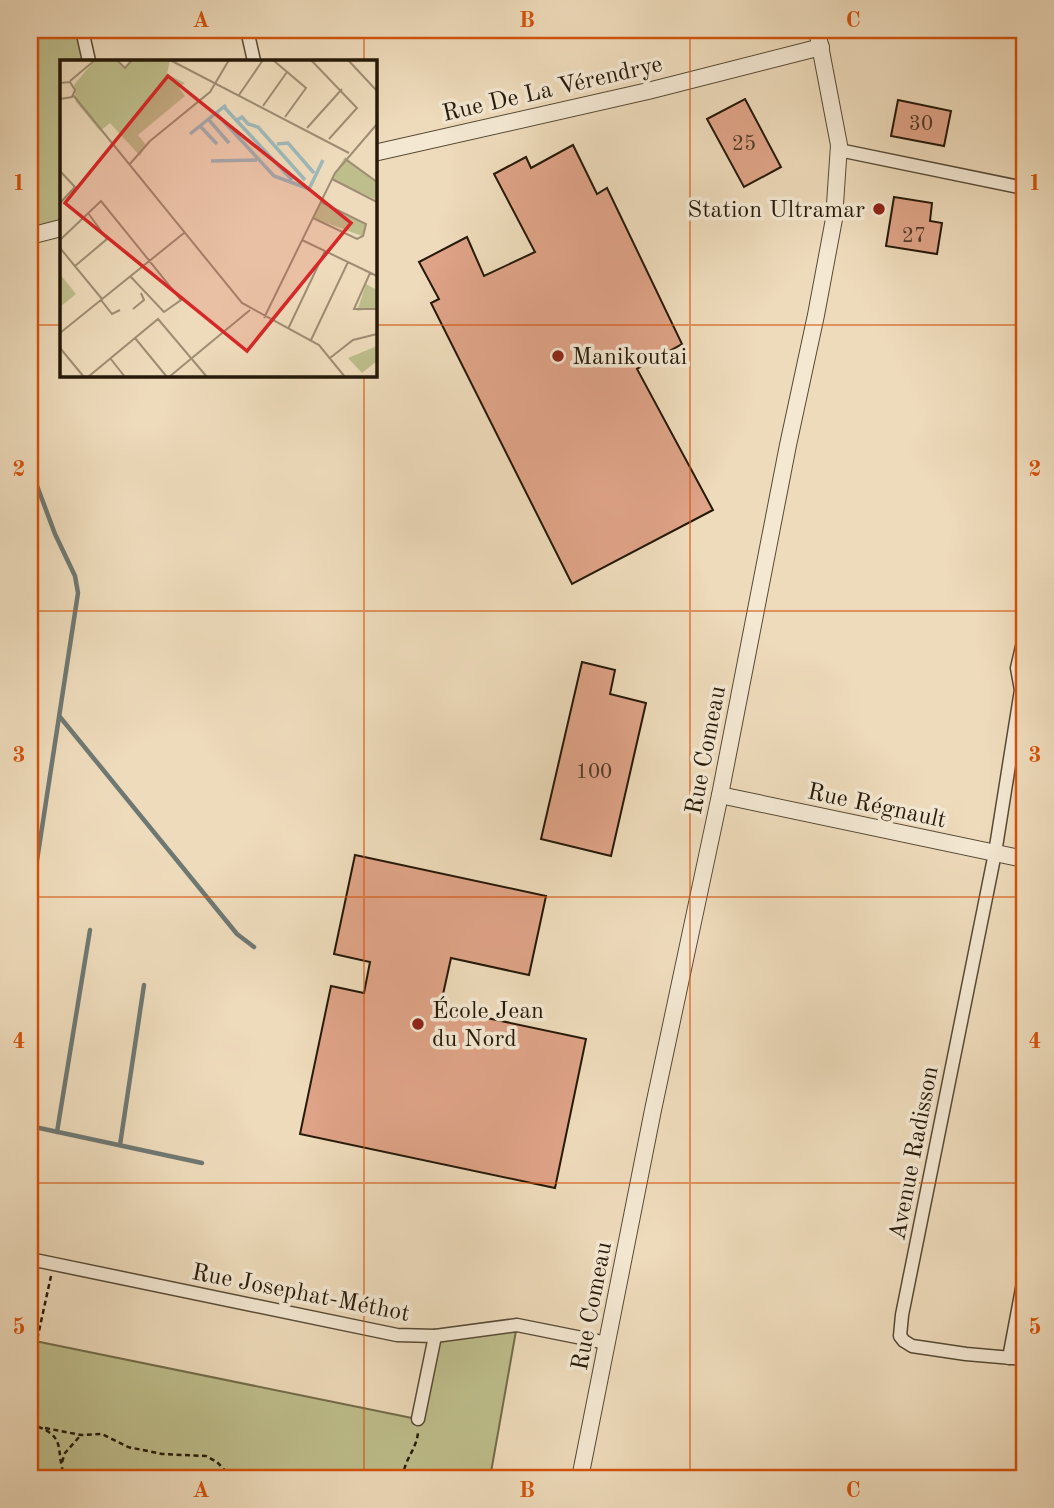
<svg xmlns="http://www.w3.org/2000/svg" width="1054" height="1508" font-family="'Old Standard TT',serif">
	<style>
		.green { fill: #bebe8c; stroke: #726c4a; stroke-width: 2 }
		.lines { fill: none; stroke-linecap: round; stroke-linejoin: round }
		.stream { stroke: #6e7873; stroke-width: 4.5 }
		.building { fill: #dfa387; stroke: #251909; stroke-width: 2 }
		.minor-casing { stroke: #574a36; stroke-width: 15 }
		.tertiary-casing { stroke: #574a36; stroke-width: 18 }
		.path { stroke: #251909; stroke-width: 2.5; stroke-dasharray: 5 3.5; stroke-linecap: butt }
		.minor { stroke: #f4e8d3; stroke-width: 12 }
		.tertiary { stroke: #f4e8d3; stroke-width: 16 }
		.grid { fill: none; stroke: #d4530c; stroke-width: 2; stroke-opacity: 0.55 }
		.poi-dot { fill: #8f2418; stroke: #f4e8d3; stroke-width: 2.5 }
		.labels { text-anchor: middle; stroke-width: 7; stroke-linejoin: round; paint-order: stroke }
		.number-label { font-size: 21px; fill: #543c28 }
		.street-label { font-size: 24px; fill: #251909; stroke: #f4e8d3 }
		.poi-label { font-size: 24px; fill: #251909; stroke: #f4e8d3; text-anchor: start }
		.inset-river { fill: none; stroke: #9eb8ba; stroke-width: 3.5 }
		.inset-road { fill: none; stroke: #9e8d74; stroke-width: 2 }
		.view { fill: #d62828; fill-opacity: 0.15; stroke: #d62828; stroke-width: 3.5 }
		.inset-edge { fill: none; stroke: #251909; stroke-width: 3.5 }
		.neatline { fill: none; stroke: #d4530c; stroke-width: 2.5 }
		.grid-label { font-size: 23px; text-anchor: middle; font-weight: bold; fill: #d4530c }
	</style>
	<rect width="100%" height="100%" fill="#eedbbb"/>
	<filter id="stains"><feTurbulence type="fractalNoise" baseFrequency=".00286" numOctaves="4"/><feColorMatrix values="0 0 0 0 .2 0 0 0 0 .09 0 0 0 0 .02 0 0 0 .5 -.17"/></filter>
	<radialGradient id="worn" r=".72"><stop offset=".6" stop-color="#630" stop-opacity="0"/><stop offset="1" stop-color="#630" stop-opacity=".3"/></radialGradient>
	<!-- green -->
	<g class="green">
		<path d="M30 30H76L84 61H61V227L30 235Z"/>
		<path d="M517 1325 490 1478H30V1340L417 1419 435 1336Z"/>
	</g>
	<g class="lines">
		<!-- stream -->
		<g class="stream">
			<path d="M30 467 55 534 75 576 78 593 30 906"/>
			<path d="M60 717 237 934 254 947"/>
			<path d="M30 1126 202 1163"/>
			<path d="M57 1132 90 930"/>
			<path d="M120 1145 144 985"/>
		</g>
	</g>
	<!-- building -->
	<g class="building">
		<path d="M745 99 781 167 744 187 707 119Z"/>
		<path d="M898 100 951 111 944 146 891 136Z"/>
		<path d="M573 145 597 194 607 188 682 344 637 369 713 510 572 584 431 303 439 299 419 262 467 237 484 276 535 252 494 174 526 157 531 168Z"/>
		<path d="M894 197 932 203 930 221 942 223 937 254 886 246Z"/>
		<path d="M582 662 615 670 610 694 646 703 611 856 541 839Z"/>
		<path d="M355 855 546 896 529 975 451 958 440 1008 586 1039 555 1188 300 1134 331 986 364 993 370 962 334 954Z"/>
	</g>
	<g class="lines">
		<!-- minor casing -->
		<g class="minor-casing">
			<g id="minor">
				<path d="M82 30 89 61"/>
				<path d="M247 30 254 61"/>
				<path d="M839 150 1024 188"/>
				<path d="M1024 638 1017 668 1021 690 995 853 902 1315 900 1336 904 1341 912 1346 966 1354 1024 1359"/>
				<path d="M30 1259 397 1335 435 1336 517 1325 607 1343"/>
				<path d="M1009 1358 1024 1278"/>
				<path d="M418 1419 435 1336"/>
			</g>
		</g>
		<!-- tertiary casing -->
		<g class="tertiary-casing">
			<g id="tertiary">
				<path d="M374 153 648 91 821 47"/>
				<path d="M30 236 61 228"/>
				<path d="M720 795 1024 859"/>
				<path d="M580 1478 653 1110 720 795 788 445 816 315 834 219 839 145 817 30"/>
			</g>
		</g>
		<!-- path -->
		<g class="path">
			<path d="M30 1372 51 1276"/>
			<path d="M30 1424C69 1436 54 1447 65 1478"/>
			<path d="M45 1428 81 1435 102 1434 128 1447 162 1454 206 1456 217 1462 232 1478"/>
			<path d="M62 1462 65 1453 80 1436"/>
			<path d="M403 1478C403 1461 417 1449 418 1432"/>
		</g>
		<!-- minor -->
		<use href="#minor" class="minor"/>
		<!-- tertiary -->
		<use href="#tertiary" class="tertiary"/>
	</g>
	<!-- grid -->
	<path class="grid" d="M364 30V61M690 30V1478M30 325H61M374 325H1024M364 374V1478M30 611H1024M30 897H1024M30 1183H1024"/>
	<!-- markers -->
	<g class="poi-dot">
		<circle cx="879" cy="209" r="7"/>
		<circle cx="558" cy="356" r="7"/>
		<circle cx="418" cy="1024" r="7"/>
	</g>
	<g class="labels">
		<!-- number labels -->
		<g class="number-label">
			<text x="921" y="130">30</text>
			<text x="744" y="150">25</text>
			<text x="914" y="242">27</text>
			<text x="594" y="778">100</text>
		</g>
		<!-- street labels -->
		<g class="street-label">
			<text transform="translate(552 88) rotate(-13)" y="8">Rue De La Vérendrye</text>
			<text transform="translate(705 750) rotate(-79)" y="8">Rue Comeau</text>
			<text transform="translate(877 805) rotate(12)" y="8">Rue Régnault</text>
			<text transform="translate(913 1153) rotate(-79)" y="8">Avenue Radisson</text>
			<text transform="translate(301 1292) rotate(11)" y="8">Rue Josephat-Méthot</text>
			<text transform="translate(591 1306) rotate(-79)" y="8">Rue Comeau</text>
		</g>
		<!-- poi labels -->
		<g class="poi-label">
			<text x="865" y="217" text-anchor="end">Station Ultramar</text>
			<text x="572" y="364">Manikoutai</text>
			<text x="432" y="1018">École Jean<tspan x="432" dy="28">du Nord</tspan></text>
		</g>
	</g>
	<!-- overview -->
	<g transform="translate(60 60)">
		<rect width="317" height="317" fill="#eedbbb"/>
		<path d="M35 0H57L65 8 72 0H110L107 14 125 23 119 28 125 36 78 75 86 85 80 96 50 63 40 71 16 42 14 25ZM285 97 317 121V140L271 119ZM261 141 306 164 302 176 253 158ZM0 214 16 234 0 247ZM306 224 317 230V248L297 251ZM317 286V301L302 313 288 298Z" fill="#bebe8c"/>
		<path class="inset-river" d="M164 47 232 120M156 53 214 116 249 129 263 100M149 60 169 83M177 60 182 57 188 64 198 67 245 120M141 67 157 84M130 74 166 45M217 84 228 83 254 113M151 101 197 100"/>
		<path class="inset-road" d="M57 0 65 8 72 0M110 0 289 93M213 0 246 28 225 57M251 0 297 48 269 79M288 0 317 31M10 21 35 0M0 23 10 22 15 30 12 37 0 39M13 35 182 243 259 285 285 317M179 35 203 0M203 46 227 12M247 68 282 29M285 99 317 122M69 105 90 81 150 32 169 0M0 111 15 127 0 143M272 119 317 142M253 158 297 179 303 176 306 164 261 142M0 180 41 141 121 240 104 252 70 216M242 180 317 216M0 188 42 239M15 206 47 179 28 153M310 213 294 249H317M41 240 52 254 60 250M73 249 84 240 81 233M204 258 275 113 317 64M228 269 265 191M0 273 124 173M75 278 107 317M251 280 288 202M0 288 24 317M50 298 65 317M270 298 293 280 317 274M28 317 98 259 147 317M109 317 190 250"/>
		<path class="view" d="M108 16 291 163 187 291 5 143Z"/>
		<rect width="317" height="317" class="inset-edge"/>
	</g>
	<!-- margin -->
	<rect width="1054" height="1508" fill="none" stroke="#eedbbb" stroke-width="77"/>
	<rect x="38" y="38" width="978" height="1432" class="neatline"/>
	<g class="grid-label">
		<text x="201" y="27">A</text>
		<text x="527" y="27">B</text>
		<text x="853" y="27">C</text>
		<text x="19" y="190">1</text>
		<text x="1035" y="190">1</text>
		<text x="19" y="476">2</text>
		<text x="1035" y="476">2</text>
		<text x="19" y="762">3</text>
		<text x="1035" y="762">3</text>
		<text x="19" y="1048">4</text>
		<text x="1035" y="1048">4</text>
		<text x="19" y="1334">5</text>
		<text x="1035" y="1334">5</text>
		<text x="201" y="1497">A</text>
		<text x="527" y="1497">B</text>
		<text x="853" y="1497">C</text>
	</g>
	<rect width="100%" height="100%" filter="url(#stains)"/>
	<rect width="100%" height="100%" fill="url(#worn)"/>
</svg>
